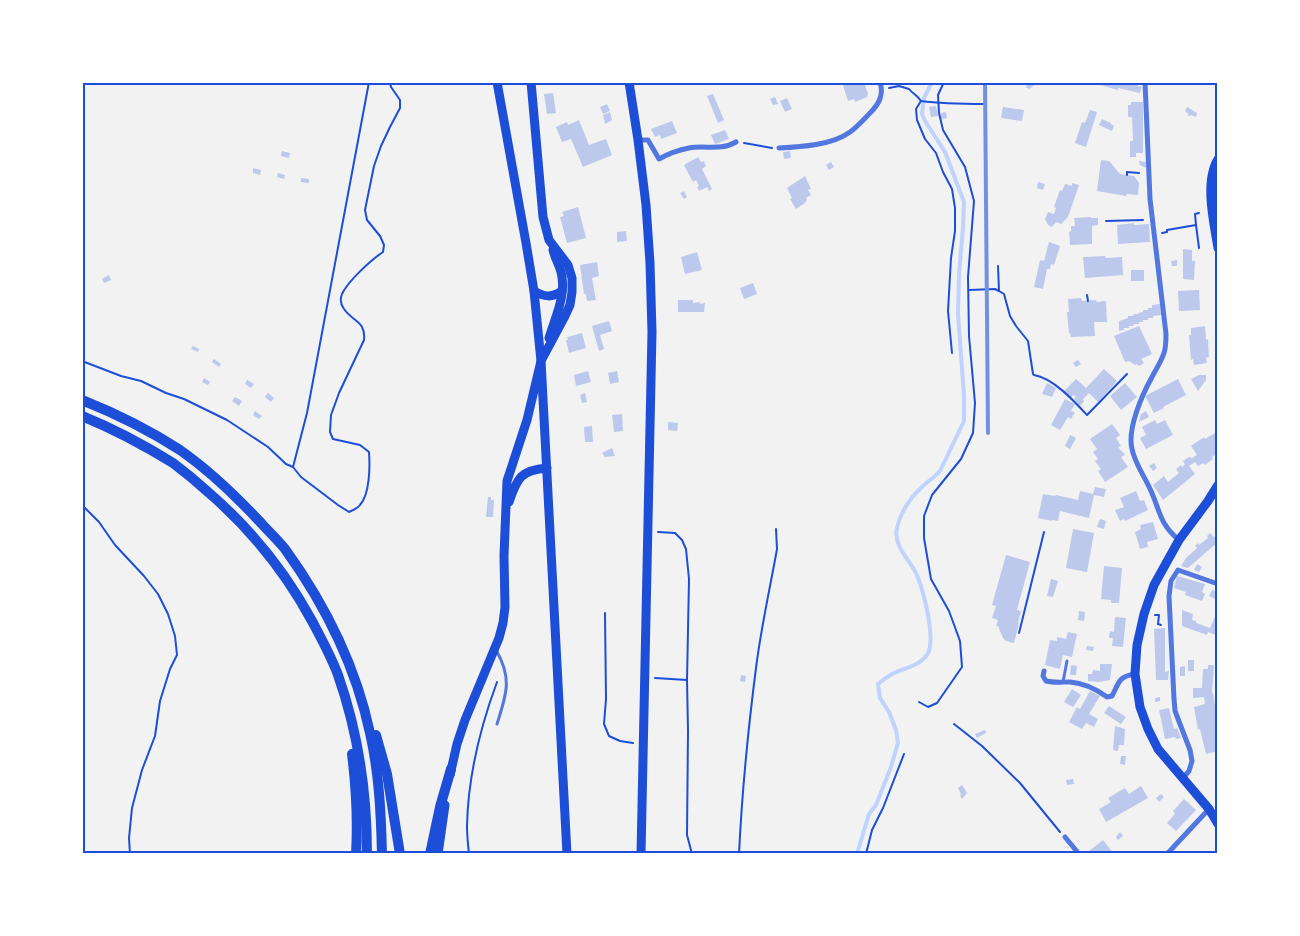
<svg xmlns="http://www.w3.org/2000/svg" width="1300" height="936" font-family="Ubuntu,sans-serif">
	<style>
		.lines { fill: none; stroke-linecap: round; stroke-linejoin: round }
		.stream { stroke: #bfd3fe; stroke-width: 4 }
		.building { fill: #bdc9ec }
		.path { stroke: #1d4ed8; stroke-width: 2 }
		.service { stroke: #5277de; stroke-width: 3 }
		.minor { stroke: #5277de; stroke-width: 5 }
		.secondary { stroke: #1d4ed8; stroke-width: 9 }
		.primary { stroke: #1d4ed8; stroke-width: 9 }
		.trunk { stroke: #1d4ed8; stroke-width: 10 }
		.rail { stroke: #7290e2; stroke-width: 4 }
		.neatline { fill: none; stroke: #1d4ed8; stroke-width: 2 }
	</style>
	<rect width="100%" height="100%" fill="#f2f2f2"/>
	<g class="lines">
		<!-- stream -->
		<path class="stream" d="M857 854 869 814 876 805 891 767 898 743 896 730 889 712 880 698 878 684C883 680 888 676 894 673 905 668 919 666 927 655 937 640 923 589 916 573 909 559 893 546 897 528 900 514 909 499 920 489 926 482 934 478 940 471L964 421V396L958 314 959 274 963 228 964 202 945 152 925 121 922 114 924 98 932 82"/>
	</g>
	<!-- building -->
	<g class="building">
		<path d="M842 82H864L868 94 867 97 855 102 854 99 848 101Z"/>
		<path d="M1028 82H1032L1036 84 1029 89 1026 87Z"/>
		<path d="M1089 82H1138V86L1142 87 1140 93 1118 88V90Z"/>
		<path d="M553 93 556 113 547 114 544 94Z"/>
		<path d="M713 94 724 120 718 123 707 96Z"/>
		<path d="M775 97 778 104 773 105 770 99Z"/>
		<path d="M787 98 792 109 785 112 780 101Z"/>
		<path d="M1131 102H1143V153H1136V157H1130V141H1133L1132 117H1128V105H1131Z"/>
		<path d="M607 104 610 111 603 114 600 107Z"/>
		<path d="M936 106 938 116 931 117 929 107Z"/>
		<path d="M1003 107 1024 110 1022 121 1001 118Z"/>
		<path d="M1187 107 1197 113 1196 117 1191 115 1190 116 1187 115 1189 114 1185 111Z"/>
		<path d="M1090 110 1097 112 1086 147 1075 143 1082 122 1085 123Z"/>
		<path d="M610 112 612 120 605 124 603 115Z"/>
		<path d="M946 112 947 118 941 119V113Z"/>
		<path d="M1102 119 1111 123V124L1114 126 1112 131 1099 125Z"/>
		<path d="M579 120 589 145 606 139 612 155 583 167 571 139 562 142 556 127 567 122 568 125Z"/>
		<path d="M672 121 677 133 661 139 660 135 655 137 651 129Z"/>
		<path d="M725 130 729 139 715 144 711 135Z"/>
		<path d="M282 151 290 153 289 158 281 156Z"/>
		<path d="M790 151 791 158 784 159 783 152Z"/>
		<path d="M698 157 701 162 704 161 706 166 702 169 712 189 709 191 707 187 699 191 697 187 699 186 696 180 693 182 684 165Z"/>
		<path d="M1101 160 1109 161 1120 174 1134 176 1139 183 1138 195 1127 194 1126 196 1097 191Z"/>
		<path d="M1139 161 1146 162V168L1140 165Z"/>
		<path d="M831 162 834 167 829 170 826 165Z"/>
		<path d="M253 168 261 170 260 175 253 173Z"/>
		<path d="M278 173 285 175 284 179 277 177Z"/>
		<path d="M805 176 811 189 808 190 811 195 806 198 807 200 805 203 796 209 790 199 792 198 787 188Z"/>
		<path d="M301 178 309 179V183L301 182Z"/>
		<path d="M1038 182 1045 184 1043 190 1037 188Z"/>
		<path d="M1072 183 1079 185 1068 217 1061 224 1056 222 1052 227 1048 225 1045 219 1048 212 1054 214 1056 208 1054 207 1060 190 1062 191 1065 184 1072 186Z"/>
		<path d="M684 191 687 197 684 199 680 193Z"/>
		<path d="M578 207 586 238 567 243 560 217 564 216 562 212Z"/>
		<path d="M1091 217V218H1098V225L1092 226V244L1070 245 1069 232 1071 231V226H1075L1074 218Z"/>
		<path d="M1134 223V225L1149 224 1150 242 1118 244 1117 225Z"/>
		<path d="M626 231 627 241 617 242V232Z"/>
		<path d="M1049 242 1060 246 1054 265 1051 264 1050 269H1047L1043 289 1034 287 1040 260 1044 261Z"/>
		<path d="M1183 249 1192 250V261H1195L1194 280 1183 279Z"/>
		<path d="M697 252 702 270 685 274 681 257Z"/>
		<path d="M1105 256 1106 258 1122 257 1123 275 1085 278 1083 257Z"/>
		<path d="M1177 260V266H1172L1171 261Z"/>
		<path d="M597 262 599 276 592 278 596 300 587 301 586 294H584L580 265Z"/>
		<rect x="1131" y="270" width="13" height="11"/>
		<path d="M109 275 111 280 104 283 102 279Z"/>
		<path d="M753 283 757 294 744 299 740 288Z"/>
		<path d="M1199 290 1200 310 1179 311 1178 291Z"/>
		<path d="M1081 298 1082 301 1096 300 1097 302 1106 301 1107 322H1094L1095 336 1071 337 1070 333H1069L1067 312H1069L1068 299Z"/>
		<path d="M678 300H693V303L700 302V304L705 303 704 312H678Z"/>
		<path d="M1160 304 1161 315 1153 316V318H1148V320H1143V322H1139V324H1134L1133 326H1129V328H1124V330L1119 331V321L1128 318V316H1133L1134 314H1139L1138 313 1143 312V310H1148V308H1152V305Z"/>
		<path d="M609 321 612 331 600 335 604 349 599 351 592 326Z"/>
		<path d="M1139 326 1152 354 1141 359 1144 363 1139 366 1137 364 1135 365 1129 361 1125 362 1114 336Z"/>
		<path d="M1205 326 1206 340 1208 339 1209 357 1206 358 1207 363 1194 365 1193 359 1191 360 1189 335H1191V328Z"/>
		<path d="M582 333 586 348 569 353 566 340H568L567 337Z"/>
		<path d="M193 346 199 349 198 352 191 349Z"/>
		<path d="M214 359 221 364 219 367 212 362Z"/>
		<path d="M1078 360 1081 364 1076 367 1073 363Z"/>
		<path d="M1104 369 1117 381 1098 402 1089 393 1083 399 1084 401 1080 406 1074 399 1076 397 1073 395 1071 398 1064 391 1076 379 1086 388Z"/>
		<path d="M588 371 591 382 576 386 574 375Z"/>
		<path d="M617 371 619 382 610 384 608 373Z"/>
		<path d="M1199 375H1206V380L1198 391 1191 379Z"/>
		<path d="M204 378 210 382 208 385 202 382Z"/>
		<path d="M1178 379 1186 395 1163 407 1164 408 1154 413 1145 396Z"/>
		<path d="M247 380 254 384 251 388 245 384Z"/>
		<path d="M1047 383 1056 388 1052 397 1042 394Z"/>
		<path d="M1125 383 1137 397 1121 410 1110 396Z"/>
		<path d="M268 393 274 398 271 402 265 397Z"/>
		<path d="M585 393 587 402 582 403 580 395Z"/>
		<path d="M235 397 242 401 239 406 232 401Z"/>
		<path d="M1065 399 1075 404 1071 411 1075 412 1071 419 1068 417 1060 430 1051 425Z"/>
		<path d="M255 411 262 416 259 419 253 415Z"/>
		<path d="M1146 411 1149 417 1139 422 1141 414Z"/>
		<path d="M622 414 623 431 614 432 612 415Z"/>
		<path d="M1155 420 1157 424 1165 420 1173 435 1146 449 1140 438 1146 435 1142 427Z"/>
		<path d="M668 422 678 423 677 431 668 430Z"/>
		<path d="M1112 424 1120 435 1116 438 1121 446 1118 447 1125 455 1121 457 1128 467 1105 482 1098 471 1101 469 1095 461 1098 459 1093 452 1097 449 1090 439Z"/>
		<path d="M592 426 593 442H585L584 427Z"/>
		<path d="M1215 433 1218 435V453L1212 457 1213 459 1205 465 1203 463 1198 466 1195 462 1189 466 1195 474 1163 500 1153 485 1164 476 1168 482 1179 473 1176 469 1181 465 1182 467 1185 464 1183 461 1189 457 1192 458 1197 455 1191 446 1204 437 1205 439Z"/>
		<path d="M1070 435 1076 438 1070 449 1065 446Z"/>
		<path d="M612 448 615 456 605 457 602 453Z"/>
		<path d="M1154 463 1157 468 1153 471 1149 466Z"/>
		<path d="M1095 487 1106 489 1104 497 1094 495 1089 518 1060 511 1058 521 1052 520V521L1038 518 1043 494 1055 496 1056 495 1078 500 1080 491 1093 494Z"/>
		<path d="M1136 491 1140 501 1144 500 1148 510 1125 521 1124 519 1120 521 1115 510 1124 507 1120 498Z"/>
		<path d="M488 497H491V500H494L493 517H486Z"/>
		<path d="M1100 519 1106 521 1104 529 1097 527Z"/>
		<path d="M1153 522 1158 539 1147 542 1148 547 1140 549 1135 532 1141 529 1140 525Z"/>
		<path d="M1073 529 1094 533 1087 572 1066 568Z"/>
		<path d="M1210 533 1214 537 1218 535V542L1188 568 1181 566 1186 558 1197 548 1195 546 1198 543 1199 545 1208 538 1207 536Z"/>
		<path d="M1006 555 1030 562 1017 610 1021 611 1018 623H1019L1014 643 1006 641 1003 638 998 626H996L998 620 992 618 996 606 992 605Z"/>
		<path d="M1197 564 1202 567 1199 572 1194 570Z"/>
		<path d="M1104 566 1122 568 1119 603H1111V600L1101 599Z"/>
		<path d="M1177 576 1205 584 1202 592 1205 594 1202 601 1185 595 1186 592 1174 588Z"/>
		<path d="M1051 579 1058 581 1053 597 1047 596Z"/>
		<path d="M1212 590 1218 592 1215 599 1209 596Z"/>
		<path d="M1182 610 1193 614 1192 620 1196 621V623L1210 628 1218 610V632L1216 635 1208 632 1207 635 1182 626Z"/>
		<path d="M1079 611 1085 612 1084 621 1078 620Z"/>
		<path d="M1115 617 1126 618 1123 647 1112 646 1113 638H1109L1110 631 1114 632Z"/>
		<path d="M1165 628V672L1169 671 1168 680H1156L1154 629Z"/>
		<path d="M1068 632 1077 634 1072 657 1063 655 1060 669 1045 665 1050 640 1057 641V637L1066 639Z"/>
		<path d="M1087 646 1094 647 1093 651 1086 650Z"/>
		<rect x="1188" y="660" width="6" height="11"/>
		<path d="M1100 664H1112L1110 680 1099 682 1088 681V674H1092L1093 670 1100 671Z"/>
		<path d="M1071 665 1077 666 1076 675H1070Z"/>
		<path d="M1208 665H1214L1212 693H1213L1215 706 1218 708V751L1206 754 1200 729 1198 730 1194 707 1205 704 1204 697 1193 698V688H1202L1203 669H1208Z"/>
		<path d="M1185 666V676H1180V667Z"/>
		<path d="M741 675 746 676 745 682 740 681Z"/>
		<path d="M1072 689 1081 695 1073 707 1064 702Z"/>
		<path d="M1090 691 1100 696 1089 714 1098 719 1094 727 1086 723 1082 729 1069 722 1077 707 1080 709Z"/>
		<path d="M1160 697V701L1155 702V698Z"/>
		<path d="M1109 706 1126 717 1121 724 1104 713Z"/>
		<path d="M1169 708 1174 729 1177 728 1181 738 1176 739 1175 737 1165 739 1161 719 1159 710Z"/>
		<path d="M1115 726 1125 729 1124 745H1119L1118 751 1113 750Z"/>
		<path d="M985 730 986 733 977 738 975 734Z"/>
		<path d="M1121 756H1126L1125 765 1120 764Z"/>
		<path d="M1073 779 1074 784 1067 785 1066 780Z"/>
		<path d="M962 785 967 793 962 799 960 795 961 794 958 788Z"/>
		<path d="M1141 786 1148 798 1106 822 1099 809 1111 802 1108 798 1125 788 1129 794Z"/>
		<path d="M1161 794 1164 797 1159 802 1156 798Z"/>
		<path d="M1184 799 1196 810 1176 831 1167 823 1175 814 1173 811Z"/>
		<path d="M1120 832 1123 836 1118 840 1116 837Z"/>
		<path d="M1103 840 1114 854H1091L1089 851Z"/>
	</g>
	<g class="lines">
		<!-- path -->
		<g class="path">
			<path d="M889 88 899 86 909 89C913 94 917 95 921 101 943 104 963 104 985 104"/>
			<path d="M921 101 916 109 917 120 925 139 936 153 943 172 952 189 955 208V231L951 258 948 311 952 353"/>
			<path d="M744 143 772 148"/>
			<path d="M1127 175V172L1139 173"/>
			<path d="M1106 221 1143 220"/>
			<path d="M1196 225 1199 248"/>
			<path d="M1162 233 1167 232V230L1196 225 1195 214 1199 213"/>
			<path d="M998 266 999 291"/>
			<path d="M969 290 995 289 999 291 1004 294 1010 316 1016 326 1028 341 1033 374 1034 375C1053 378 1074 401 1087 415L1127 374"/>
			<path d="M1087 295 1088 301"/>
			<path d="M82 361 121 376 141 381 166 393 184 399 227 420 268 447 286 464 293 467 301 477 338 505 349 512C353 510 358 508 360 505 370 494 370 466 369 452L360 445 333 439 330 432 331 415 339 393 364 340C366 321 353 322 344 309 341 305 340 299 342 294 348 281 371 260 383 252L384 245 380 236 367 220 365 210 374 166 381 146 390 127 400 108V100L391 87 390 82"/>
			<path d="M293 467 307 413 369 82"/>
			<path d="M82 505 99 522 115 545 144 576 158 594 168 614 175 636 177 655 170 669 160 701 155 736 142 770 132 808 129 838 130 854"/>
			<path d="M658 532 675 533 682 540 686 549 689 579 687 680 688 731 687 835 692 854"/>
			<path d="M605 613 606 699 604 724 609 736 620 741 633 743"/>
			<path d="M1155 615H1159L1158 624 1161 625"/>
			<path d="M1019 633 1044 532"/>
			<path d="M655 678 687 680"/>
			<path d="M919 702 928 707 937 703 962 667 960 641 949 611 931 579 924 538V516L932 495 961 459 973 433 975 403 969 336 968 277 974 201 965 167 943 130 939 113 938 95 944 82"/>
			<path d="M954 724 982 746 1020 783 1060 832"/>
			<path d="M469 854C468 845 467 835 467 826 468 777 480 728 497 682"/>
			<path d="M739 854C742 792 748 730 756 668 761 628 770 588 777 549L776 529"/>
			<path d="M866 854 872 830 883 808 904 754"/>
		</g>
		<!-- service -->
		<g class="service">
			<path d="M496 650C513 679 506 695 497 724"/>
			<path d="M1063 682 1067 661"/>
		</g>
		<!-- minor -->
		<g class="minor">
			<path d="M1145 82 1150 199 1166 334C1166 340 1166 347 1164 353 1161 362 1156 369 1152 377 1142 395 1127 429 1132 449 1135 464 1145 477 1151 491 1160 511 1160 525 1179 540"/>
			<path d="M638 140H648L659 159C668 154 678 150 689 148 705 145 721 151 736 142"/>
			<path d="M779 148C800 147 833 145 850 132 857 127 864 119 870 113 879 104 884 95 880 82"/>
			<path d="M1044 671 1043 676 1046 681C1054 683 1062 682 1070 682 1084 683 1096 689 1107 697L1112 696C1120 681 1118 677 1135 674"/>
			<path d="M1183 778 1189 771 1192 761 1190 750 1175 711 1174 699 1169 596 1171 581 1178 570 1218 584"/>
			<path d="M1065 837 1079 854"/>
			<path d="M1167 854 1209 809"/>
		</g>
		<!-- secondary -->
		<g class="secondary">
			<path d="M1218 159C1204 182 1214 223 1218 248"/>
			<path d="M534 291C544 297 552 298 562 291"/>
			<path d="M549 338C555 318 567 294 561 272 559 265 555 258 553 250"/>
			<path d="M1218 485 1208 501 1179 540 1154 585 1144 614 1137 645 1135 674 1140 707 1148 729 1158 749 1209 809 1218 824"/>
			<path d="M509 502C517 478 521 470 547 468"/>
			<path d="M450 775 457 744 465 720 499 638 503 623 505 607 504 556 507 481 527 420 541 361 564 318 570 305 572 292V278L568 265 549 240 543 217 531 82"/>
			<path d="M438 854 445 805"/>
		</g>
		<!-- primary -->
		<g class="primary">
			<path d="M497 82 526 243 534 291 541 361 567 854"/>
			<path d="M629 82 638 140 646 205 650 263 652 332 641 854"/>
		</g>
		<!-- trunk -->
		<g class="trunk">
			<path d="M82 400C117 414 149 430 180 450 210 471 237 497 262 524 269 532 278 540 285 549 324 603 356 667 370 733 379 772 381 813 382 854"/>
			<path d="M82 416C114 429 144 445 173 463 185 472 197 482 208 492 251 529 285 571 312 621 321 638 331 656 338 675 358 732 367 793 367 854"/>
			<path d="M376 735 387 774 400 854"/>
			<path d="M352 754C356 786 358 820 356 854"/>
			<path d="M430 854 440 807 451 769"/>
		</g>
		<!-- rail -->
		<path class="rail" d="M985 82 988 433"/>
	</g>
	<!-- border -->
	<rect width="1300" height="936" fill="none" stroke="#ffffff" stroke-width="168"/>
	<rect x="84" y="84" width="1132" height="768" class="neatline"/>
</svg>
